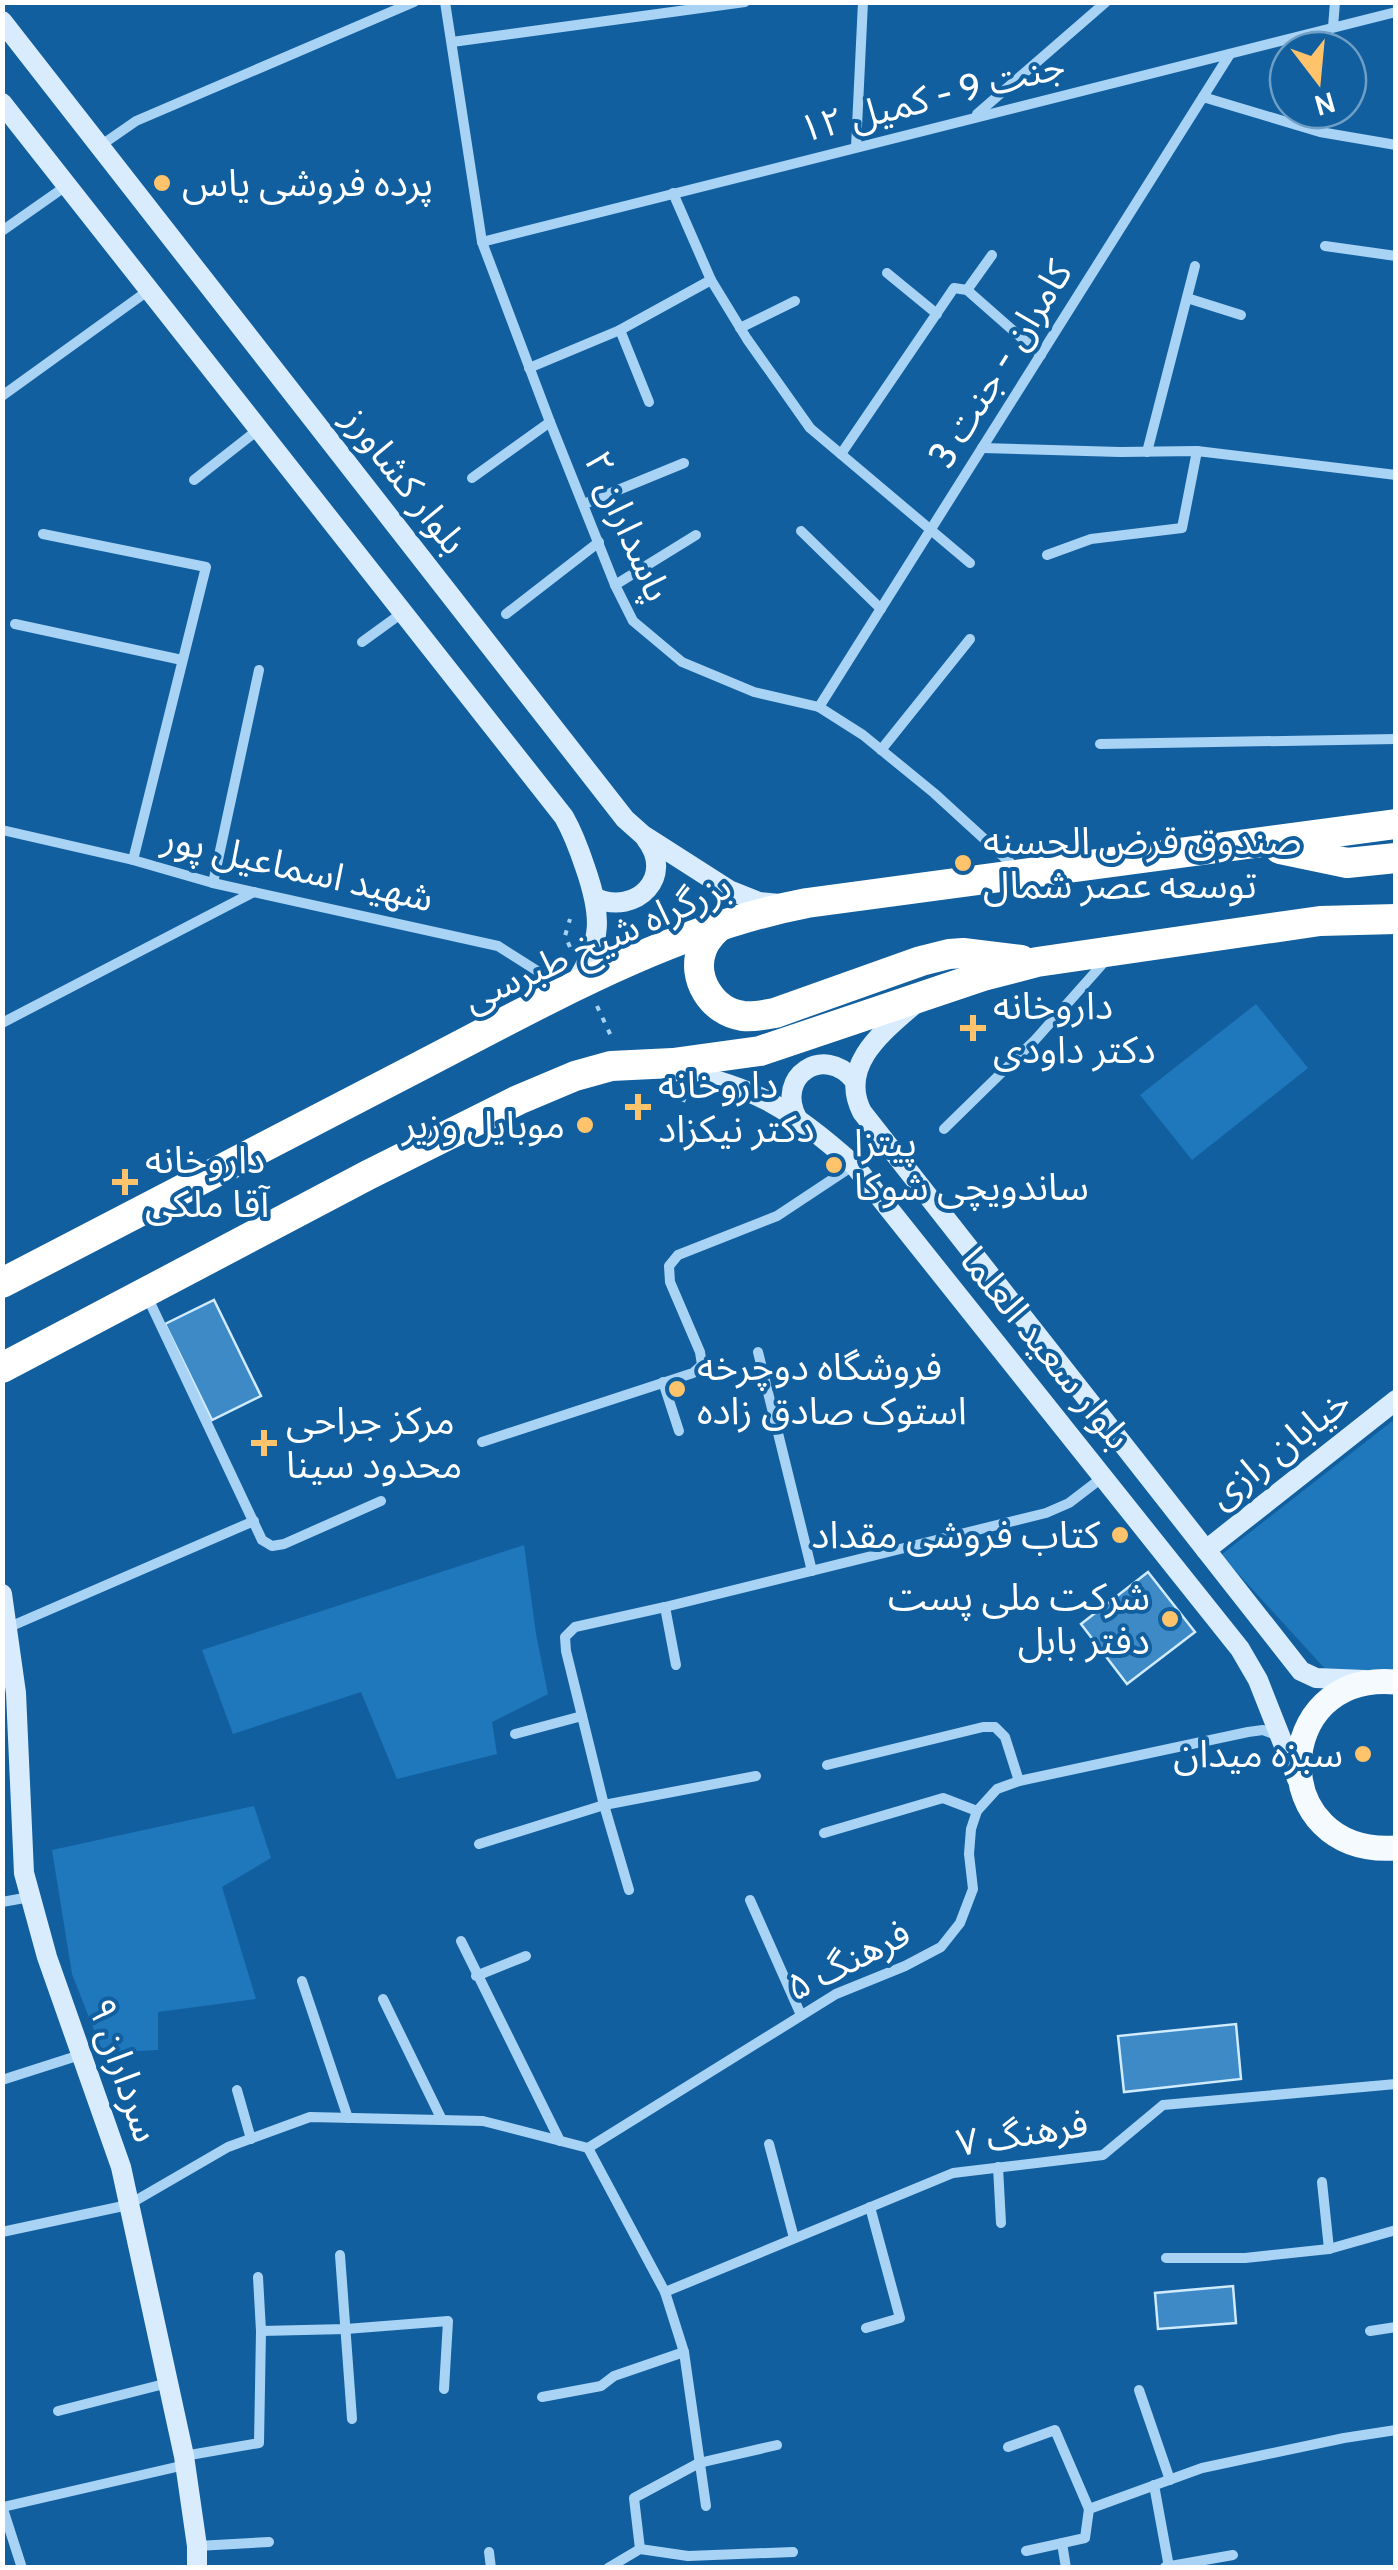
<svg xmlns="http://www.w3.org/2000/svg" width="1398" height="2570" font-family="Cabin,'Noto Sans Arabic',sans-serif">
	<style>
		.green { fill: #1f78bc }
		.building { fill: #3e8ac7; stroke: #d0eafe; stroke-width: 2.5 }
		.lines { fill: none; stroke-linecap: round; stroke-linejoin: round }
		.path { stroke: #a8d3f5; stroke-width: 4; stroke-dasharray: 5 8; stroke-linecap: butt }
		.street { stroke: #a8d3f5; stroke-width: 10 }
		.secondary { stroke: #d8ecfe; stroke-width: 20 }
		.primary { stroke: #f5faff; stroke-width: 25 }
		.highway { stroke: #fff; stroke-width: 30 }
		.poi-dot { fill: #ffc46b; stroke: #115f9f; stroke-width: 4 }
		.labels { text-anchor: middle; stroke-width: 8; stroke-linejoin: round; paint-order: stroke }
		.street-label { font-size: 38px; fill: #fff; stroke: #115f9f }
		.poi-label { font-size: 38px; fill: #fff; stroke: #115f9f; text-anchor: start }
	</style>
	<rect width="100%" height="100%" fill="#115f9f"/>
	<!-- green -->
	<g class="green">
		<path d="M1256 1004 1308 1068 1192 1160 1140 1095Z"/>
		<path d="M1395 1419V1686L1338 1683 1221 1555Z"/>
		<path d="M524 1545 536 1634 548 1694 492 1722 497 1754 397 1779 361 1692 233 1734 202 1650Z"/>
		<path d="M254 1806 271 1858 222 1887 256 1999 158 2012V2050L103 2053 72 1974 52 1850Z"/>
	</g>
	<!-- building -->
	<g class="building">
		<path d="M214 1300 261 1396 212 1420 165 1324Z"/>
		<path d="M1148 1572 1195 1632 1127 1684 1081 1624Z"/>
		<path d="M1236 2024 1241 2079 1124 2092 1118 2036Z"/>
		<path d="M1233 2286 1236 2323 1158 2329 1155 2293Z"/>
	</g>
	<g class="lines">
		<!-- path -->
		<g class="path">
			<path d="M570 947 565 936 570 919"/>
			<path d="M597 1006 612 1038"/>
			<path d="M669 1094 686 1101"/>
		</g>
		<!-- street -->
		<g class="street">
			<path d="M445 2 482 242 550 422 615 585 633 621 682 662 754 692 819 707 863 735 934 793 1016 868"/>
			<path d="M1333 27 1335 2"/>
			<path d="M452 42 745 2"/>
			<path d="M1203 97 1320 132 1396 145"/>
			<path d="M977 114 1106 2"/>
			<path d="M100 146 136 121 414 2"/>
			<path d="M856 147 863 2"/>
			<path d="M673 193 711 280 747 339 810 428 970 563"/>
			<path d="M2 231 66 186"/>
			<path d="M482 242 1396 12"/>
			<path d="M1325 246 1396 256"/>
			<path d="M887 273 937 314"/>
			<path d="M967 290 992 255"/>
			<path d="M1187 298 1241 315"/>
			<path d="M740 328 795 301"/>
			<path d="M620 330 649 402"/>
			<path d="M529 368 620 330 711 280"/>
			<path d="M2 396 149 290"/>
			<path d="M982 448 1120 452 1197 451 1396 475"/>
			<path d="M1147 452 1195 266"/>
			<path d="M841 454 954 288 967 290 1041 355"/>
			<path d="M472 478 550 422"/>
			<path d="M194 480 259 429"/>
			<path d="M584 504 684 463"/>
			<path d="M801 531 881 609"/>
			<path d="M43 534 206 567 133 860"/>
			<path d="M1047 555 1091 539 1182 528 1197 451"/>
			<path d="M615 585 696 535"/>
			<path d="M506 614 599 542"/>
			<path d="M15 624 182 660"/>
			<path d="M362 642 402 613"/>
			<path d="M819 707 1230 54"/>
			<path d="M1100 744 1396 739"/>
			<path d="M881 750 970 639"/>
			<path d="M2 830 133 860 213 883 498 946 561 986"/>
			<path d="M213 883 259 670"/>
			<path d="M2 1023 254 892"/>
			<path d="M944 1129 1035 1040 1106 960"/>
			<path d="M146 1294 262 1540 272 1546 284 1544 381 1501"/>
			<path d="M758 1352 812 1571"/>
			<path d="M663 1382 679 1431"/>
			<path d="M482 1442 693 1373 702 1365 700 1352 670 1282 669 1266 678 1255 777 1216 854 1165"/>
			<path d="M665 1607 676 1665"/>
			<path d="M7 1628 254 1521"/>
			<path d="M515 1734 582 1716"/>
			<path d="M827 1765 983 1727H995L1005 1737 1019 1781"/>
			<path d="M824 1833 943 1798 977 1811"/>
			<path d="M479 1844 604 1805 756 1776"/>
			<path d="M629 1890 604 1805 566 1651 565 1637 575 1627 665 1607 1046 1513 1069 1503 1103 1477"/>
			<path d="M750 1900 801 2015"/>
			<path d="M2 1902 30 1897"/>
			<path d="M461 1941 560 2141"/>
			<path d="M476 1976 526 1956"/>
			<path d="M302 1981 348 2118"/>
			<path d="M383 1999 442 2120"/>
			<path d="M2 2080 80 2055"/>
			<path d="M237 2090 251 2139"/>
			<path d="M769 2144 794 2238"/>
			<path d="M588 2148 836 1994 905 1966 941 1947 960 1923 973 1889 969 1854 971 1829 977 1811 997 1789 1019 1781 1248 1732 1263 1730 1279 1736"/>
			<path d="M588 2148 665 2292 684 2352 706 2506"/>
			<path d="M998 2167 1001 2223"/>
			<path d="M1322 2182 1329 2249"/>
			<path d="M2 2232 128 2205 228 2147 310 2117 483 2121 588 2148"/>
			<path d="M340 2255 352 2419"/>
			<path d="M1166 2258H1245L1329 2249 1396 2230"/>
			<path d="M665 2292 953 2173 1103 2155 1163 2105 1396 2084"/>
			<path d="M866 2328 900 2318 870 2207"/>
			<path d="M261 2331 346 2329 448 2321 444 2389"/>
			<path d="M1370 2331 1396 2327"/>
			<path d="M1139 2390 1170 2480"/>
			<path d="M542 2397 601 2386 614 2376 684 2352"/>
			<path d="M58 2411 168 2383"/>
			<path d="M1008 2447 1055 2430 1089 2509"/>
			<path d="M184 2456 259 2443 261 2331 258 2277"/>
			<path d="M1154 2485 1169 2567"/>
			<path d="M2 2506 22 2568"/>
			<path d="M3 2507 185 2465"/>
			<path d="M1062 2543 1066 2568"/>
			<path d="M197 2546 269 2542"/>
			<path d="M640 2549 634 2498 699 2463 777 2445"/>
			<path d="M1026 2551 1085 2538 1089 2509 1202 2468 1344 2438 1396 2430"/>
			<path d="M489 2552 491 2568"/>
			<path d="M1165 2567 1233 2555"/>
			<path d="M608 2568 640 2549 688 2556 793 2552"/>
		</g>
		<!-- secondary -->
		<g class="secondary">
			<path d="M2 21 625 819 643 835 729 890 759 902 780 904"/>
			<path d="M2 103 564 817C573 833 579 849 585 867 602 916 603 941 574 985"/>
			<path d="M595 898C637 916 675 876 646 839"/>
			<path d="M916 1003C884 1031 838 1065 862 1112L1301 1671 1316 1678 1365 1680"/>
			<path d="M671 1071C752 1083 795 1112 854 1165L1240 1649 1258 1680 1297 1779"/>
			<path d="M797 1118C775 1076 824 1044 854 1080"/>
			<path d="M1206 1550 1396 1400"/>
			<path d="M2 1594 16 1693 24 1873 47 1957 121 2167 184 2456 197 2546V2568"/>
		</g>
		<!-- primary -->
		<path class="primary" d="M1396 1682C1269 1670 1265 1857 1396 1848"/>
		<!-- highway -->
		<g class="highway">
			<path d="M1280 849 1347 863 1396 858"/>
			<path d="M722 924C714 931 706 938 702 949 691 978 712 1012 743 1016 754 1017 764 1015 775 1013L921 961 949 954 963 953 1021 960"/>
			<path d="M2 1283C142 1210 282 1138 422 1065 544 1002 671 929 807 903L1396 824"/>
			<path d="M2 1368 368 1175 518 1100 575 1076 611 1066 673 1063 760 1051 983 976 1037 962 1320 921 1396 919"/>
		</g>
	</g>
	<!-- markers -->
	<g class="poi-dot">
		<circle cx="162" cy="183" r="10"/>
		<circle cx="963" cy="863" r="10"/>
		<path d="M968 1013h10v10h10v10h-10v10h-10v-10h-10v-10h10z"/>
		<path d="M633 1092h10v10h10v10h-10v10h-10v-10h-10v-10h10z"/>
		<circle cx="585" cy="1125" r="10"/>
		<circle cx="834" cy="1165" r="10"/>
		<path d="M120 1167h10v10h10v10h-10v10h-10v-10h-10v-10h10z"/>
		<circle cx="677" cy="1389" r="10"/>
		<path d="M259 1428h10v10h10v10h-10v10h-10v-10h-10v-10h10z"/>
		<circle cx="1120" cy="1535" r="10"/>
		<circle cx="1170" cy="1619" r="10"/>
		<circle cx="1363" cy="1754" r="10"/>
	</g>
	<g class="labels">
		<!-- street labels -->
		<g class="street-label">
			<text transform="translate(932 97) rotate(-14)" y="13">جنت 9 - کمیل ۱۲</text>
			<text transform="translate(1000 364) rotate(-58)" y="13">کامران - جنت 3</text>
			<text transform="translate(405 480) rotate(52)" y="13">بلوار کشاورز</text>
			<text transform="translate(628 526) rotate(66)" y="13">پاسداران ۲</text>
			<text transform="translate(298 868) rotate(13)" y="13">شهید اسماعیل پور</text>
			<text transform="translate(597 942) rotate(-24)" y="13">بزرگراه شیخ طبرسی</text>
			<text transform="translate(1046 1348) rotate(51)" y="13">بلوار سعید العلما</text>
			<text transform="translate(1279 1448) rotate(-38)" y="13">خیابان رازی</text>
			<text transform="translate(848 1960) rotate(-27)" y="13">فرهنگ ۵</text>
			<text transform="translate(124 2070) rotate(71)" y="13">سرداران ۹</text>
			<text transform="translate(1022 2133) rotate(-9)" y="13">فرهنگ ۷</text>
		</g>
		<!-- poi labels -->
		<g class="poi-label">
			<text x="182" y="196">پرده فروشی یاس</text>
			<text x="983" y="854">صندوق قرض الحسنه<tspan x="983" dy="44">توسعه عصر شمال</tspan></text>
			<text x="993" y="1019">داروخانه<tspan x="993" dy="44">دکتر داودی</tspan></text>
			<text x="658" y="1098">داروخانه<tspan x="658" dy="44">دکتر نیکزاد</tspan></text>
			<text x="565" y="1138" text-anchor="end">موبایل وزیر</text>
			<text x="854" y="1156">پیتزا<tspan x="854" dy="44">ساندویچی شوکا</tspan></text>
			<text x="145" y="1173">داروخانه<tspan x="145" dy="44">آقا ملکی</tspan></text>
			<text x="697" y="1380">فروشگاه دوچرخه<tspan x="697" dy="44">استوک صادق زاده</tspan></text>
			<text x="286" y="1434">مرکز جراحی<tspan x="286" dy="44">محدود سینا</tspan></text>
			<text x="1100" y="1548" text-anchor="end">کتاب فروشی مقداد</text>
			<text x="1150" y="1610" text-anchor="end">شرکت ملی پست<tspan x="1150" dy="44">دفتر بابل</tspan></text>
			<text x="1343" y="1767" text-anchor="end">سبزه میدان</text>
		</g>
	</g>
	<!-- border -->
	<rect width="1398" height="2570" fill="none" stroke="#ffffff" stroke-width="10"/>
	<!-- north arrow -->
	<g transform="translate(1318 80) rotate(164)"><circle r="48" fill="#115f9f" stroke="#709fc5" stroke-width="2.5"/>
	<path d="M0-8L18 38L0 25L-18 38Z" fill="#ffc46b"/>
	<text y="-15" font-size="28" font-weight="bold" text-anchor="middle" fill="#ffffff">N</text>
	</g>
</svg>
